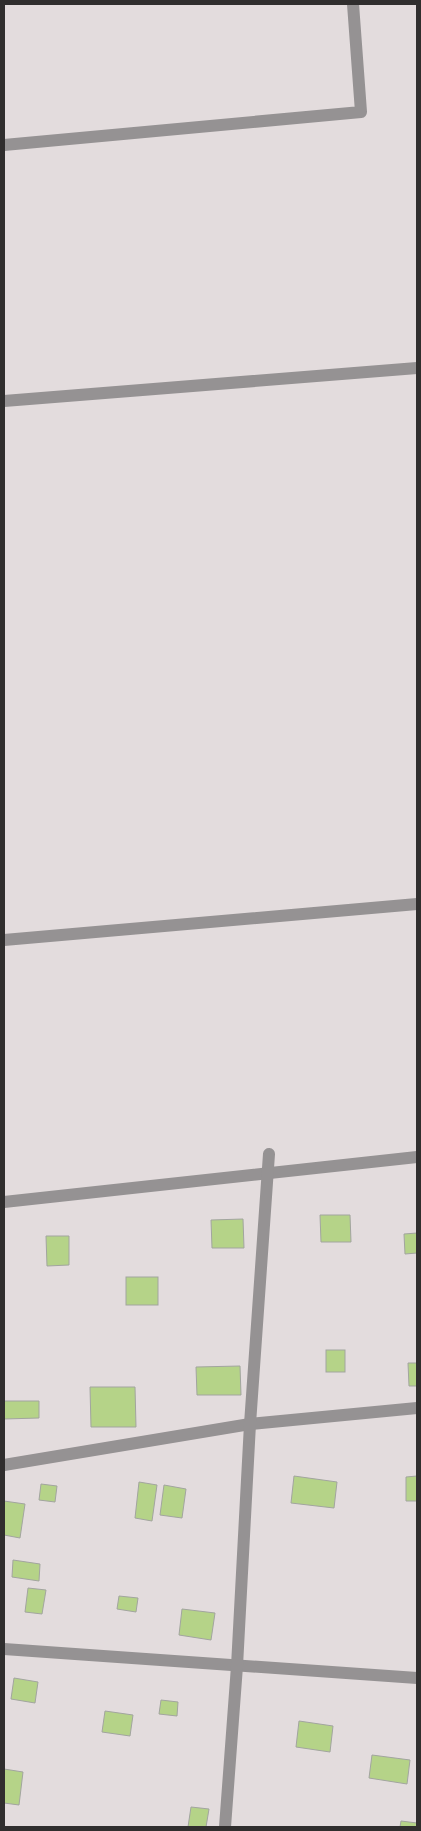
<svg xmlns="http://www.w3.org/2000/svg" width="421" height="1831" font-family="'Titillium Web',sans-serif">
	<style>
		.building { fill: #b5d388; stroke: #a2a59f }
		.lines { fill: none; stroke-linecap: round; stroke-linejoin: round }
		.minor { stroke: #959293; stroke-width: 12 }
	</style>
	<rect width="100%" height="100%" fill="#e3dcdd"/>
	<!-- building -->
	<g class="building">
		<path d="M320 1215H350L351 1242H321Z"/>
		<path d="M243 1219 244 1248H212L211 1220Z"/>
		<path d="M417 1233V1253L405 1254 404 1234Z"/>
		<path d="M46 1236H69V1265L47 1266Z"/>
		<rect x="126" y="1277" width="32" height="28"/>
		<rect x="326" y="1350" width="19" height="22"/>
		<path d="M408 1363H417V1386H409Z"/>
		<path d="M240 1366 241 1395H197L196 1367Z"/>
		<path d="M90 1387H135L136 1427H91Z"/>
		<path d="M4 1401H39V1418L4 1419Z"/>
		<path d="M294 1476 337 1482 334 1508 291 1503Z"/>
		<path d="M417 1476V1501H406V1477Z"/>
		<path d="M139 1482 157 1485 152 1521 135 1518Z"/>
		<path d="M41 1484 57 1486 55 1502 39 1500Z"/>
		<path d="M164 1485 186 1489 182 1518 160 1515Z"/>
		<path d="M4 1501 25 1504 20 1538 4 1535Z"/>
		<path d="M13 1560 40 1564 39 1581 12 1577Z"/>
		<path d="M28 1588 46 1590 42 1614 25 1612Z"/>
		<path d="M119 1596 138 1598 136 1612 117 1609Z"/>
		<path d="M182 1609 215 1613 211 1640 179 1635Z"/>
		<path d="M14 1678 38 1682 35 1703 11 1699Z"/>
		<path d="M161 1700 178 1702 177 1716 159 1714Z"/>
		<path d="M105 1711 133 1715 130 1736 102 1732Z"/>
		<path d="M299 1721 333 1726 330 1752 296 1747Z"/>
		<path d="M372 1755 410 1760 407 1784 369 1778Z"/>
		<path d="M4 1769 23 1772 19 1805 4 1803Z"/>
		<path d="M191 1807 209 1809 206 1827H188Z"/>
		<path d="M401 1821 417 1823V1827H400Z"/>
	</g>
	<g class="lines">
		<!-- minor -->
		<g class="minor">
			<path d="M4 145 361 112 353 4"/>
			<path d="M4 401 417 368"/>
			<path d="M4 940 417 904"/>
			<path d="M4 1202 417 1157"/>
			<path d="M4 1465 250 1424 417 1408"/>
			<path d="M4 1649 417 1678"/>
			<path d="M225 1827 237 1666 250 1424 269 1154"/>
		</g>
	</g>
	<!-- border -->
	<rect width="421" height="1831" fill="none" stroke="#302e2e" stroke-width="10"/>
</svg>
